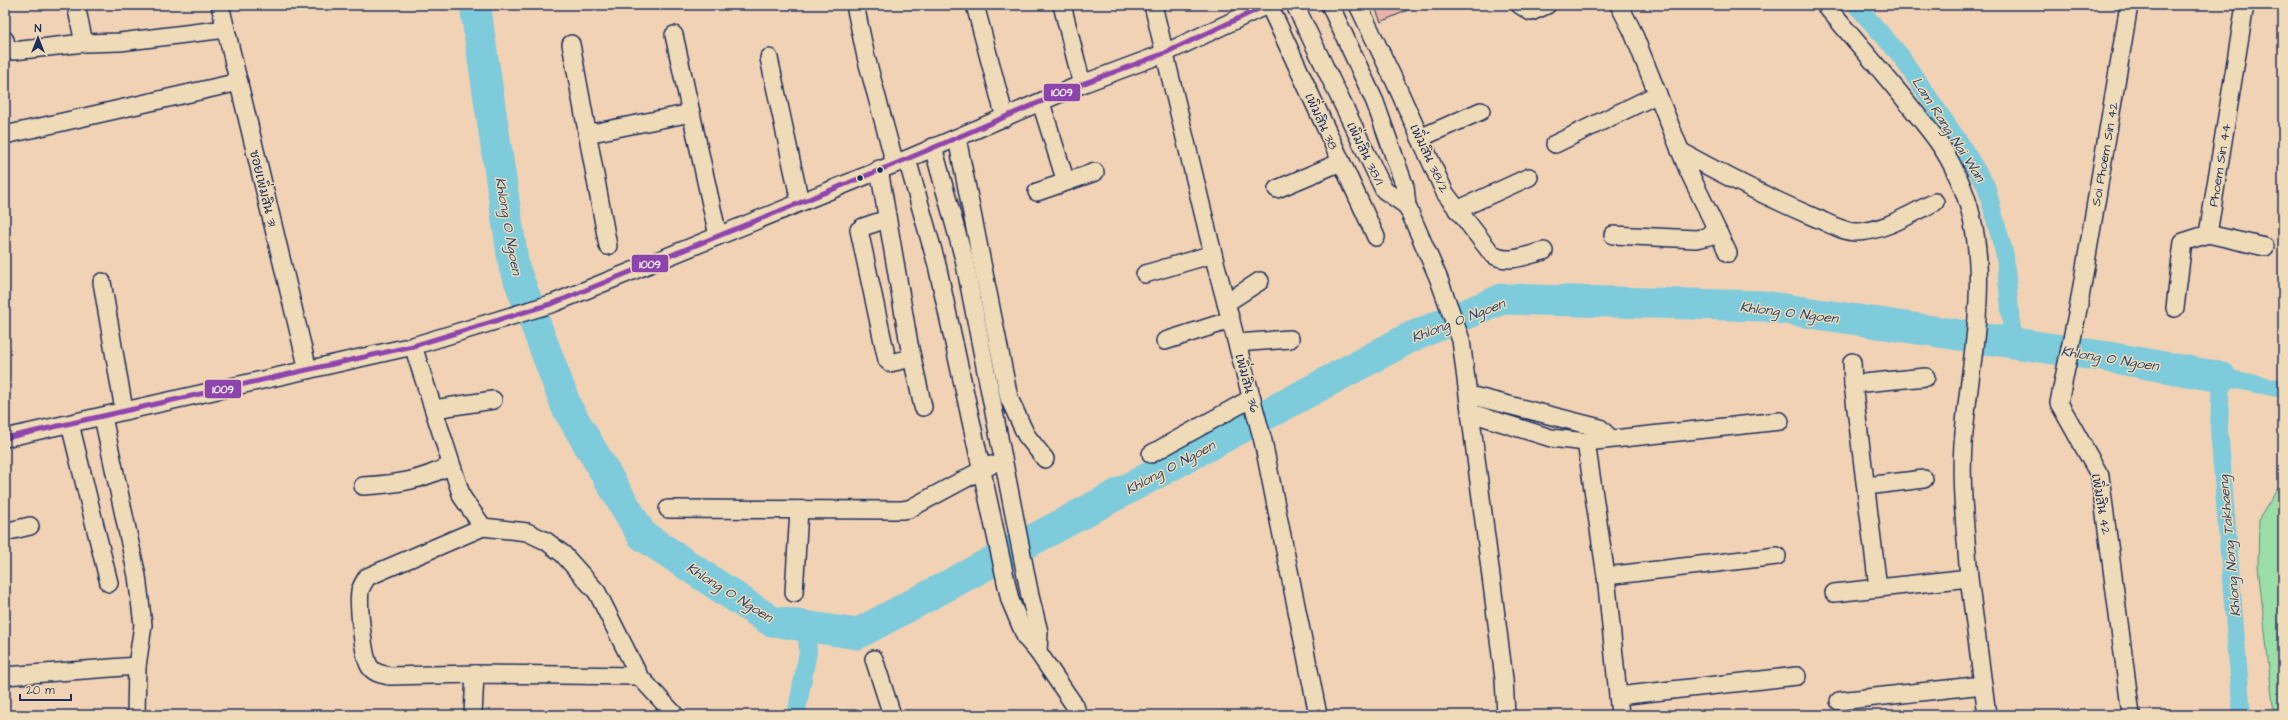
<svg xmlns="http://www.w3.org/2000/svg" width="2288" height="720" font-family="'Architects Daughter','Playpen Sans Thai',sans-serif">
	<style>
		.green { fill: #9cdea8; stroke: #5c8683 }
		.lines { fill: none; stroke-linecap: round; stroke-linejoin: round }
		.canal { stroke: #7ecbdc; stroke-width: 18 }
		.river { stroke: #7ecbdc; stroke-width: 31 }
		.building { fill: #e9b4a7; stroke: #1b2f5e }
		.minor-casing { stroke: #1b2f5e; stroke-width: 20 }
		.minor { stroke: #f0dbb9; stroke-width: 17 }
		.bus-1-casing { stroke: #f0dbb9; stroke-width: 8 }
		.bus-1 { stroke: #8e44ad; stroke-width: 5 }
		.bus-dot { fill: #1b2f5e; stroke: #f0dbb9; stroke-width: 1.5 }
		.labels { text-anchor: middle; stroke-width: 3; stroke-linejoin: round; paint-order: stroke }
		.street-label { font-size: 13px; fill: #1b2f5e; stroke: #f0dbb9 }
		.water-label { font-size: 14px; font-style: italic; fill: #2a4671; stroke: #f0dbb9 }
		.line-badge { stroke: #f0dbb9; stroke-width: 1.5 }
		.badge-label { font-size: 11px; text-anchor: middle; font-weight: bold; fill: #fff }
	</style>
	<rect width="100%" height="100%" fill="#f2d2b5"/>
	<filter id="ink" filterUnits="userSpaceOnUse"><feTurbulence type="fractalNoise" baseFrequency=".025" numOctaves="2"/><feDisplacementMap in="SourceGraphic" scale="8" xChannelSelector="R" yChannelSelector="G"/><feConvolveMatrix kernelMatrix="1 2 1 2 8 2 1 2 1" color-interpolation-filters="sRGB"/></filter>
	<g filter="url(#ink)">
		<!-- green -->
		<path class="green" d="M2283 480V715H2274L2258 566 2259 519Z"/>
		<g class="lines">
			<!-- canal -->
			<g class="canal">
				<path d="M1856 5 1900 55 1960 143 1986 186 2005 256 2013 343"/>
				<path d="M796 715 808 652 806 626"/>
				<path d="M2242 715 2219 429 2221 377 2283 389"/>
			</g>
			<!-- river -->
			<path class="river" d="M475 5 514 267 567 408 642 535 771 621 857 634 1409 338 1502 299 1764 306 2108 357 2221 377"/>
		</g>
		<!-- building -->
		<path class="building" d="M1374 5H1419L1381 22Z"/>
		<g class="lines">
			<!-- minor casing -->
			<g class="minor-casing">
				<g id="minor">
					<path d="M76 5 84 43"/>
					<path d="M220 5 308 370"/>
					<path d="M855 5 866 57 895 164"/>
					<path d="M975 5 1005 118"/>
					<path d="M1062 5 1082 84"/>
					<path d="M1153 5 1213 254 1263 441 1318 715"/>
					<path d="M1269 5 1376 237"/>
					<path d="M1295 5 1384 190 1407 206"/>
					<path d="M1330 5 1375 102 1405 187 1407 206 1438 277 1461 340 1504 679 1506 715"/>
					<path d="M1358 5 1395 82 1445 193 1492 254C1507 265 1527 255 1544 251"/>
					<path d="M1520 5 1531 12 1547 5"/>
					<path d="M1619 5 1632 30 1688 170 1728 253"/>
					<path d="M1825 5C1853 38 1882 71 1910 106 1925 125 1942 144 1953 167 1999 253 1970 352 1963 444 1960 488 1966 534 1969 578L1834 593"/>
					<path d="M2129 5 2079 304 2059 403 2100 476 2131 715"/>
					<path d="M674 35 718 236"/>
					<path d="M5 40 6 46 13 51 84 43 120 42 226 29"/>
					<path d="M571 44 608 246"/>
					<path d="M769 58 800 202"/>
					<path d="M1041 103 1066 182"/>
					<path d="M587 134 691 113"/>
					<path d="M5 135 239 82"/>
					<path d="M957 138 1009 398 1026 435 1045 459"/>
					<path d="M1420 138 1481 111"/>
					<path d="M1555 144 1658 94"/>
					<path d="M933 147 964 259 1030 596 1039 632 1038 652"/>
					<path d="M1680 151C1725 176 1769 198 1816 218 1828 223 1844 232 1856 232 1883 232 1912 213 1935 202"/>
					<path d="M907 159 937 265 1010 600 1026 638 1038 652 1075 706 1078 715"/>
					<path d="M879 169 909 344 923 407"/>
					<path d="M1277 189 1341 162"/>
					<path d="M1037 192 1095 172"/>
					<path d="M1457 210 1529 177"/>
					<path d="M887 219 863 227 859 230 887 360 890 363 912 358"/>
					<path d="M2208 234 2265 247"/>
					<path d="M1613 235 1696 239 1719 234"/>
					<path d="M1145 274 1213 254"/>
					<path d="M102 282 124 410"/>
					<path d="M1226 303 1260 281"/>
					<path d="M2175 308 2183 242 2208 234 2245 5"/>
					<path d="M1165 341 1231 320"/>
					<path d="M1237 343 1290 339"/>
					<path d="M413 346 462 497 483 527 527 532 546 541 563 554 597 592 639 676 675 715"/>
					<path d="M1852 362 1853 384 1878 588"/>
					<path d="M1853 384 1926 377"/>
					<path d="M1469 395 1600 428 1610 438"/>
					<path d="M434 409 493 400"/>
					<path d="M1471 413 1551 438 1586 442 1780 421"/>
					<path d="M103 417 137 576 143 625 137 666 136 715"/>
					<path d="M70 424 109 583"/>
					<path d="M5 438 413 346 554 303 907 159 1082 84 1165 53 1267 5"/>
					<path d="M1586 442 1606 576 1620 715"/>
					<path d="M1151 454 1252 398"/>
					<path d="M363 486C397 484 420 481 451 465"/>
					<path d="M1866 486 1924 479"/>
					<path d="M668 509 902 510 909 509 991 465"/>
					<path d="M483 527 367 577C365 581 361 586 360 591 358 604 363 657 370 667 375 674 382 674 389 676L475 674 639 676"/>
					<path d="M5 532 30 526"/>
					<path d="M1606 576 1777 556"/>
					<path d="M1969 578 1987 715"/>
					<path d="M794 593 799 510"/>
					<path d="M874 659 892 715"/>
					<path d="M5 676 137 666"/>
					<path d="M1618 696 1797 676"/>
					<path d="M1839 701 1983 685"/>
					<path d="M473 715 475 674"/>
				</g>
			</g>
			<!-- minor -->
			<use href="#minor" class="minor"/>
			<!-- bus-1 casing -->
			<g class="bus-1-casing">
				<path id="bus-1" d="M5 438 413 346 554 303 907 159 1082 84 1165 53 1267 5"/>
			</g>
			<!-- bus-1 -->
			<use href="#bus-1" class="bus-1"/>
		</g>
	</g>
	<!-- markers -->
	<g class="bus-dot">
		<circle cx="880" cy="170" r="3.5"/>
		<circle cx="860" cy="178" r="3.5"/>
	</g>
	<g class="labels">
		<!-- street labels -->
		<g class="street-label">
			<text transform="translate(1322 121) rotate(65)" y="5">เพิ่มสิน 38</text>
			<text transform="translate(1366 153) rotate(64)" y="5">เพิ่มสิน 38/1</text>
			<text transform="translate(2104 154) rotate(-80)" y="5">Soi Phoem Sin 42</text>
			<text transform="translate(1430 158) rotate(65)" y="5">เพิ่มสิน 38/2</text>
			<text transform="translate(2219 165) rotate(-81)" y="5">Phoem Sin 44</text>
			<text transform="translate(264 188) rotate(76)" y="5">ซอยเพิ่มสิน 31</text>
			<text transform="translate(1248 383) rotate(75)" y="5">เพิ่มสิน 36</text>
			<text transform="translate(2102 504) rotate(80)" y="5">เพิ่มสิน 42</text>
		</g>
		<!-- water labels -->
		<g class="water-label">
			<text transform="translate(1949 129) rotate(57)" y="5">Lam Rang Nai Wan</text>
			<text transform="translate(509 226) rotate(80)" y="5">Khlong O Ngoen</text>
			<text transform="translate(1789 312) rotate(7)" y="5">Khlong O Ngoen</text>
			<text transform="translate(1458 320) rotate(-21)" y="5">Khlong O Ngoen</text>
			<text transform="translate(2110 358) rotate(9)" y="5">Khlong O Ngoen</text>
			<text transform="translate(1170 467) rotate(-28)" y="5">Khlong O Ngoen</text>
			<text transform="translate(2229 546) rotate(-95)" y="5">Khlong Nong Takhaeng</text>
			<text transform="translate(730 592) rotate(32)" y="5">Khlong O Ngoen</text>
		</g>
	</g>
	<g class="line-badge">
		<rect x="1043" y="83" width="38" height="19" rx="4" fill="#8e44ad"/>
		<rect x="631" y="254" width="38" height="19" rx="4" fill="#8e44ad"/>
		<rect x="204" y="379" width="38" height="20" rx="4" fill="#8e44ad"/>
	</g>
	<g class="badge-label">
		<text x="1062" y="96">1009</text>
		<text x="650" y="268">1009</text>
		<text x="223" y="393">1009</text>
	</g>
	<!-- margin -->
	<rect width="2288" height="720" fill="none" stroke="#f0dbb9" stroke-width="20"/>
	<rect x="10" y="10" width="2268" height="700" fill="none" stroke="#1b2f5e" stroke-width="1.5" filter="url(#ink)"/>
	<!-- north arrow -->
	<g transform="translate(38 38)" stroke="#f0dbb9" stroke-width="3" paint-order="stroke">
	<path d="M0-3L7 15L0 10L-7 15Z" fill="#1b2f5e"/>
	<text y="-6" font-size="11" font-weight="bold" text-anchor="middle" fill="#1b2f5e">N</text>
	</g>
	<!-- scale -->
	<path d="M20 694v6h51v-6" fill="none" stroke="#1b2f5e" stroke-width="2"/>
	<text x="26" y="694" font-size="12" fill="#1b2f5e" stroke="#f0dbb9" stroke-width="3" paint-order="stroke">20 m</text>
</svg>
